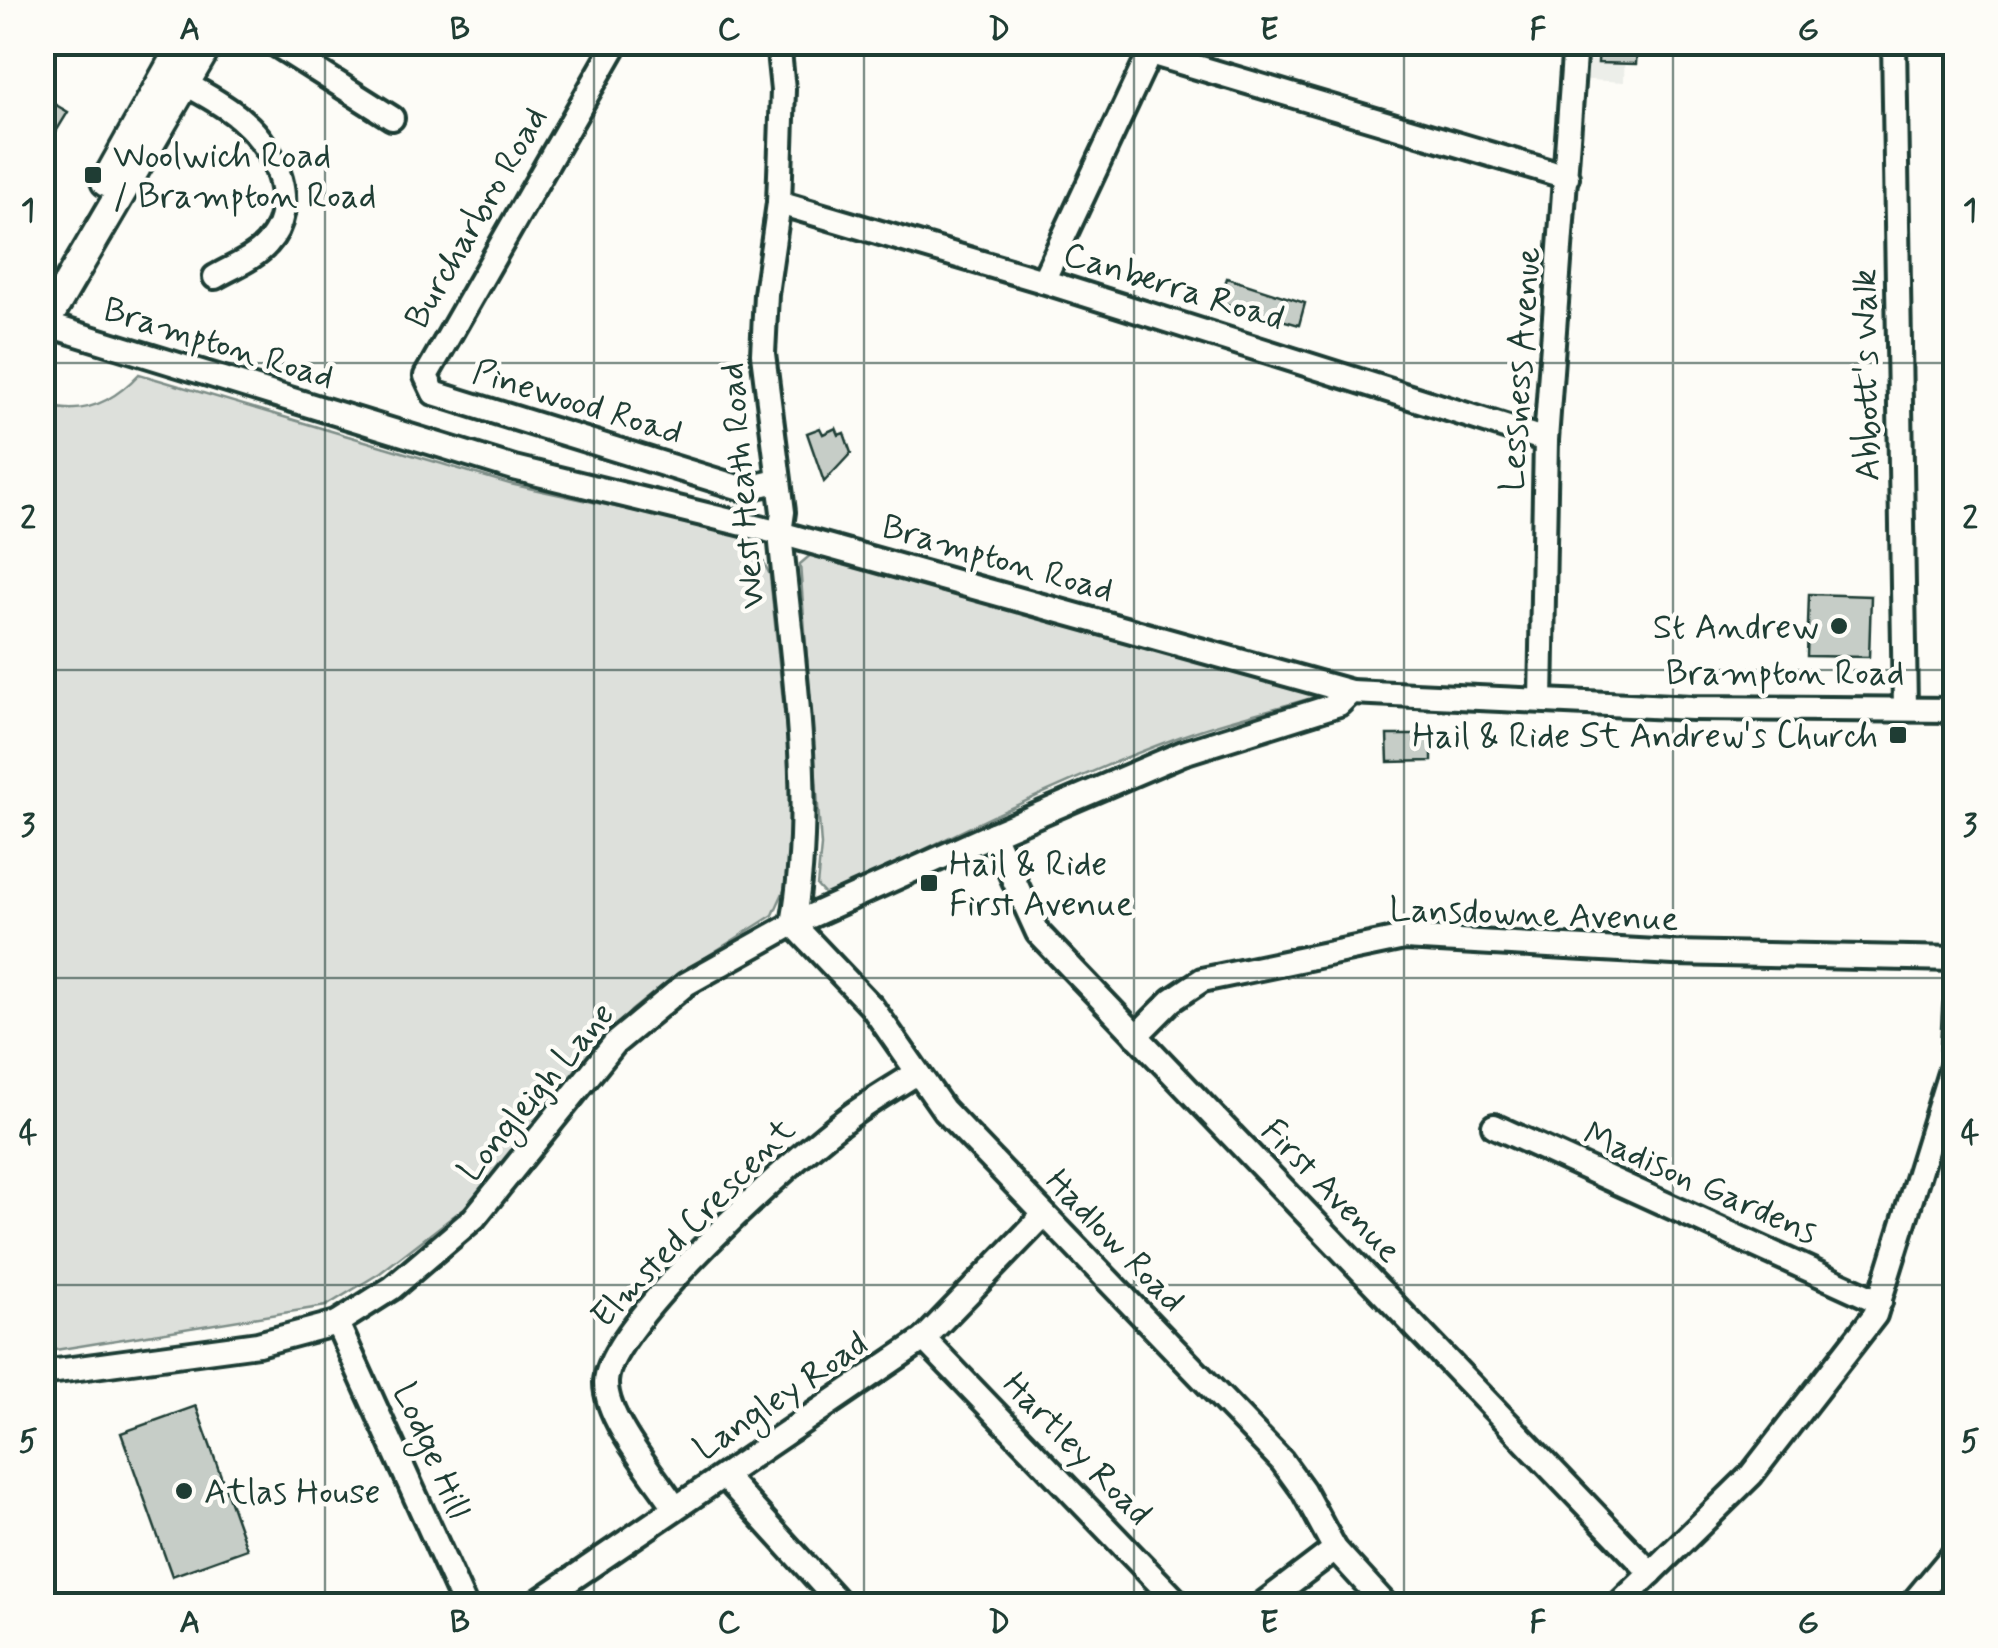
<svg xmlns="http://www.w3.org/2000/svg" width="1998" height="1648" font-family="Mynerve,sans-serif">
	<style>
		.built { fill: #eceee9 }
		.green { fill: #dde0db; stroke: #7e8e88; stroke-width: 2.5 }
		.building { fill: #c6cdc7; stroke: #1f3d34; stroke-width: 2.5 }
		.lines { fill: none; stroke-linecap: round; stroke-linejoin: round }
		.minor-casing { stroke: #1f3d34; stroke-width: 30 }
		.major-casing { stroke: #1f3d34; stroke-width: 35 }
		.minor { stroke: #fdfcf7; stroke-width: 22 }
		.major { stroke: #fdfcf7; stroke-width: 28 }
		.grid { fill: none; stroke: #1f3d34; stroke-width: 2.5; stroke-opacity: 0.55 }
		.poi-dot { fill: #1f3d34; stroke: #fdfcf7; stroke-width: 4 }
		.labels { text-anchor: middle; stroke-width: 9; stroke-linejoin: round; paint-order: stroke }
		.poi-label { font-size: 35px; fill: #1f3d34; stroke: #fdfcf7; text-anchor: start }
		.street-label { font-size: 35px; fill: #1f3d34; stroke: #fdfcf7 }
		.neatline { fill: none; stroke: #1f3d34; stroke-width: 4 }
		.grid-label { font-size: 32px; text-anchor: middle; font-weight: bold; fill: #1f3d34 }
	</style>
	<rect width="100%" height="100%" fill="#fdfcf7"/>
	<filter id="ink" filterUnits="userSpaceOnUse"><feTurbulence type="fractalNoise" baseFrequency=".01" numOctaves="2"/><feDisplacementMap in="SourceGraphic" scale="20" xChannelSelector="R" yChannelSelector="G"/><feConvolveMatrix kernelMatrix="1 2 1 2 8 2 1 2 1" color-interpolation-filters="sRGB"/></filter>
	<g filter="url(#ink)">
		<!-- built -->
		<path class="built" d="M1551 43H1625L1624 82 1573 79Z"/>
		<!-- green -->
		<g class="green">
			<path d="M139 374 510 484 740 534 758 551 770 575 795 817 791 875 773 915 668 981 631 1011 468 1205 380 1273 326 1306 43 1352V404C81 418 113 402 139 374Z"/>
			<path d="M813 553 1322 695C1276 709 1228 719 1182 736 1060 781 944 839 828 898L817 886 821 846 800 564Z"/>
		</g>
		<!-- building -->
		<g class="building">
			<path d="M1599 42H1631L1630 48 1637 49 1636 64 1598 63Z"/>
			<path d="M42 97 68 112 54 135 42 128Z"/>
			<path d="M1227 278 1305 303 1299 325 1219 302Z"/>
			<path d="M820 428 823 434 836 428 839 435 844 433 851 453 824 482 807 433Z"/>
			<path d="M1809 594 1871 596 1869 657 1807 656Z"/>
			<path d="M1387 735H1432V761L1388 762Z"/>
			<path d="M196 1406 247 1549 172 1576 121 1433Z"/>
		</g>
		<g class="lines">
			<!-- minor casing -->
			<g class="minor-casing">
				<g id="minor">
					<path d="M272 42 392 118"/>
					<path d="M617 42 426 376 434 393 744 489 777 481"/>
					<path d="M778 42 783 90 779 203 766 294 763 354 783 512 780 533C792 662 816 796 793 924"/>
					<path d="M1894 42 1905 707"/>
					<path d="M1150 53 1567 177"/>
					<path d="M185 83C204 95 226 105 243 121 276 149 301 207 267 244 254 259 232 267 215 277"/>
					<path d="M779 203 1043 281 1546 440"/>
					<path d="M1043 281 1155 42"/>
					<path d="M45 324 514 468 780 533 1351 692 1692 708 1956 710"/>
					<path d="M1541 700 1546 440 1575 42"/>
					<path d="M993 834 1038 933 1651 1573"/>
					<path d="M793 924 872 1007 944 1110 1282 1461 1303 1490 1335 1549 1387 1606"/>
					<path d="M1136 1036 1172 1000 1202 980 1404 938 1674 953 1956 959"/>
					<path d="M1494 1126 1880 1302"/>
					<path d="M337 1323 465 1606"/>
					<path d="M924 1339 1181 1606"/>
					<path d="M42 1373 258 1344 337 1323 392 1288 474 1218 615 1043 686 984 793 924 993 834 1183 753 1339 704 1351 692"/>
					<path d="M724 1476 842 1606"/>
					<path d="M675 1507C655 1476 605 1419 606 1382 608 1325 795 1157 845 1120 867 1103 892 1089 915 1074"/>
					<path d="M532 1606 924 1339 1043 1216"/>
					<path d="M1260 1606 1335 1549"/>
					<path d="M1617 1606 1751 1475 1875 1315 1953 1063 1956 1006"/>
					<path d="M1910 1606 1956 1551"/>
				</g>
			</g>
			<!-- major casing -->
			<g class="major-casing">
				<g id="major">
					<path d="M106 182 184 42"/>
					<path d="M42 328 209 42"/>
				</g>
			</g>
			<!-- minor -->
			<use href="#minor" class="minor"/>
			<!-- major -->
			<use href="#major" class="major"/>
		</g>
	</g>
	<!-- grid -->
	<path class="grid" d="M325 42V1606M594 42V1606M864 42V1606M1134 42V1606M1404 42V1606M1673 42V1606M42 363H1956M42 670H1956M42 978H1956M42 1285H1956"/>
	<!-- markers -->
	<g class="poi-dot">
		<rect x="83" y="165" width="20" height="20" rx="5"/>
		<circle cx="1839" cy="626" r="10"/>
		<rect x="1888" y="725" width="20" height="20" rx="5"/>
		<rect x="919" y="873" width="20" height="20" rx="5"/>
		<circle cx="184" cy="1491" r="10"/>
	</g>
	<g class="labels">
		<!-- poi labels -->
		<g class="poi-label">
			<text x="113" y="167">Woolwich Road<tspan x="113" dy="40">/ Brampton Road</tspan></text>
			<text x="1819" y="638" text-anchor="end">St Andrew</text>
			<text x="1878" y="747" text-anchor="end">Hail &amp; Ride St Andrew's Church</text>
			<text x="949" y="875">Hail &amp; Ride<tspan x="949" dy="40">First Avenue</tspan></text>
			<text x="204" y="1503">Atlas House</text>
		</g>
		<!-- street labels -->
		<g class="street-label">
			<text transform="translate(475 217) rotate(-60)" y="12">Burcharbro Road</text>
			<text transform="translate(1174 285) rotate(17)" y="12">Canberra Road</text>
			<text transform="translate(219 342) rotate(17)" y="12">Brampton Road</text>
			<text transform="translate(1519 369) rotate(-86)" y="12">Lessness Avenue</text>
			<text transform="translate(1865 375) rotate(-91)" y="12">Abbott's Walk</text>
			<text transform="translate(578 401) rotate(17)" y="12">Pinewood Road</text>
			<text transform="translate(741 486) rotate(-95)" y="12">West Heath Road</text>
			<text transform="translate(998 557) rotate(16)" y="12">Brampton Road</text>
			<text x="1785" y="684">Brampton Road</text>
			<text transform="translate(1534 913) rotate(2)" y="12">Lansdowne Avenue</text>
			<text transform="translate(535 1091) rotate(-50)" y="12">Longleigh Lane</text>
			<text transform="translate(1701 1182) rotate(24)" y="12">Madison Gardens</text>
			<text transform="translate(1332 1190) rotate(46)" y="12">First Avenue</text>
			<text transform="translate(692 1222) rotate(-46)" y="12">Elmsted Crescent</text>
			<text transform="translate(1116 1240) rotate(46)" y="12">Hadlow Road</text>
			<text transform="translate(780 1395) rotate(-34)" y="12">Langley Road</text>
			<text transform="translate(1078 1448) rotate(46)" y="12">Hartley Road</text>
			<text transform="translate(433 1450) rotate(66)" y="12">Lodge Hill</text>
		</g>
	</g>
	<!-- margin -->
	<rect width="1998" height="1648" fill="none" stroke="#fdfcf7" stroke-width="110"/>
	<rect x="55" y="55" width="1888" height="1538" class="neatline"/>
	<g class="grid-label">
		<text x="190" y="39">A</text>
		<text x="460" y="39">B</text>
		<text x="729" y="39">C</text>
		<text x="999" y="39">D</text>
		<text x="1269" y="39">E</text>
		<text x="1538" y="39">F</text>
		<text x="1808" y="39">G</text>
		<text x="28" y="220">1</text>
		<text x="1970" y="220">1</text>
		<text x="28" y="528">2</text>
		<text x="1970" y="528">2</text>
		<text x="28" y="835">3</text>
		<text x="1970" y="835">3</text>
		<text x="28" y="1143">4</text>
		<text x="1970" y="1143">4</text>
		<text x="28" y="1451">5</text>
		<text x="1970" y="1451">5</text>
		<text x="190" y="1632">A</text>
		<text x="460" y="1632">B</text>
		<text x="729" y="1632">C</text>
		<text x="999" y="1632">D</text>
		<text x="1269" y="1632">E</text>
		<text x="1538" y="1632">F</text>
		<text x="1808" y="1632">G</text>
	</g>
</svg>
